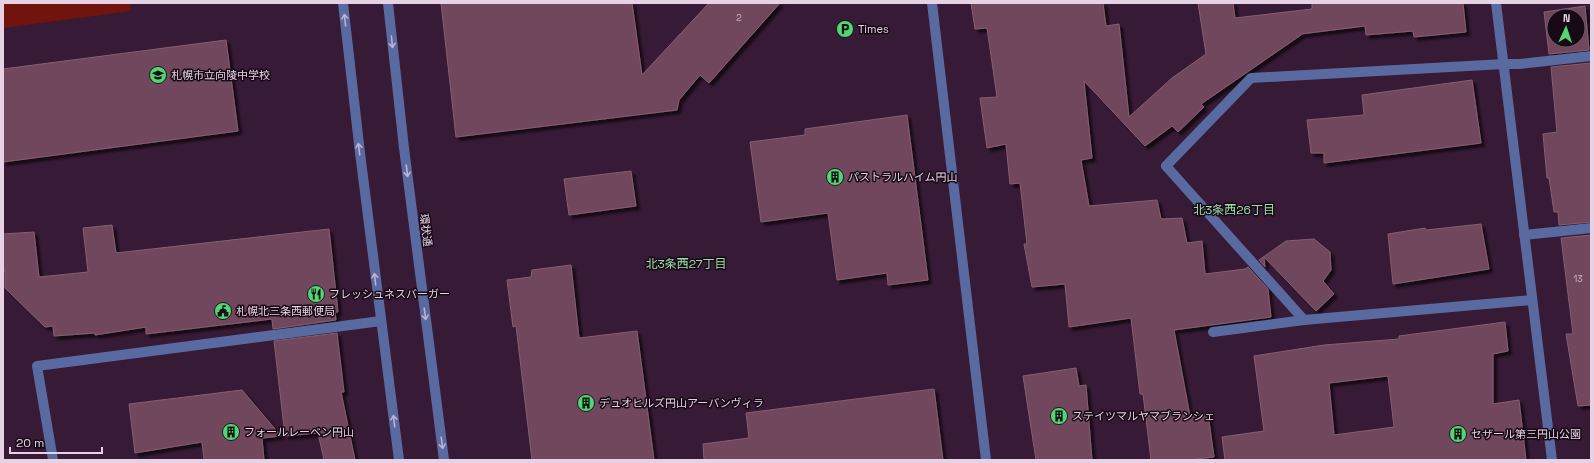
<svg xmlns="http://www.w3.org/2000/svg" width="1594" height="463" font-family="'Space Grotesk','Noto Sans JP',sans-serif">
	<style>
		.green { fill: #71140e }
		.building { fill: #70475b; stroke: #875d71; fill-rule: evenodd; filter: url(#shadow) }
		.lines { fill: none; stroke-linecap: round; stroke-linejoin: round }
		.minor { stroke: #586aa0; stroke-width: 10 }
		.oneway { stroke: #bbb3d0 }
		.labels { text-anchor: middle; stroke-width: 3; stroke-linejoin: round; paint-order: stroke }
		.number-label { font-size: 9px; fill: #c8afc2 }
		.poi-label { font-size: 11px; fill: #e6d2e4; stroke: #170a16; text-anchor: start }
		.street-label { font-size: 11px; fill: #e6d2e4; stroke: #170a16 }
		.neighbourhood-label { font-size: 12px; fill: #9ddea7; stroke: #170a16 }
	</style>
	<defs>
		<filter id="shadow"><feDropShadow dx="3.5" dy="3.5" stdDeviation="1" flood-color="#0009"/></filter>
	</defs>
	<rect width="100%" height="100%" fill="#371a35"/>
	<!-- green -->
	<path class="green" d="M3 3H130L131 11 3 28Z"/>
	<!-- building -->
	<g class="building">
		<path d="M441 3H632L642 75 709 3H780L709 83 700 75 679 100 677 110 456 137Z"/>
		<path d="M971 3H1103L1106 26 1119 24 1129 117 1172 78 1206 54 1198 3H1233L1235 18 1312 9V3H1463L1466 32 1414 37 1413 31 1366 35 1365 26 1301 34V35L1201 104 1204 107 1178 132 1172 126 1145 146 1084 81 1092 158 1081 160 1089 206 1157 200 1161 219 1182 218 1187 243 1202 241 1205 274 1245 269 1248 267 1268 289 1271 317 1174 330 1190 416 1208 414 1214 457 1189 460H1151L1143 394H1140L1131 318 1069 327 1065 284 1032 287 1024 244H1027L1020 183 1010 184 1006 144 987 148 980 98 997 97 987 28 975 29Z"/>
		<path d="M1585 6 1589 50 1549 54 1544 12ZM1554 16H1578V40H1554Z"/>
		<path d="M226 40 238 131 3 162V69Z"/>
		<path d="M1591 63V222L1559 225 1558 212H1554L1549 178H1547L1543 134 1557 132 1551 67Z"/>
		<path d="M1472 80 1481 143 1324 163V153H1311L1307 120 1364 115 1362 95Z"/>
		<path d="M907 115 928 280 888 285 887 273 837 280 828 213 761 222 750 142 805 135V129Z"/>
		<path d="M631 171 636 206 569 215 564 179Z"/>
		<path d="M1481 224 1489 269 1393 284 1388 234 1425 228 1426 230Z"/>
		<path d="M112 225 116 253 329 229 338 312H335L336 320 273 329 272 319 146 334V327L95 335V333L54 336 53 326 45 327 5 288V271H3V234L34 232 39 277 88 272 83 228Z"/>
		<path d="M1591 235V405L1578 406 1566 334H1573L1561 238Z"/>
		<path d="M1314 239 1330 252 1331 270 1323 281 1334 294 1316 311 1264 257 1265 267 1259 260 1286 241Z"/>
		<path d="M571 265 579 338 637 331 654 460H532L516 326 513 327 507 280 531 277 532 270Z"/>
		<path d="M1505 322 1508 351 1493 354V404L1519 400 1526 460H1225L1222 437 1264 431 1254 356 1324 345 1399 339V336ZM1388 376 1394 427 1334 435 1329 383Z"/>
		<path d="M337 333 344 392H341L355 460H324L318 433 285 436 274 341Z"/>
		<path d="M1076 368 1079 386 1086 385 1092 460H1036L1023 376Z"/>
		<path d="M934 389 943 460H704L703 444 749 438 746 413Z"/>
		<path d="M242 390 281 436 262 438 264 460H204L202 442 135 453 129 404Z"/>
	</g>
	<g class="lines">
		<!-- minor -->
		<g class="minor">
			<path d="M343 3 360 153 399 460"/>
			<path d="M388 3 404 148 444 460"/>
			<path d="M932 3 986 460"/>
			<path d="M1496 3 1552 460"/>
			<path d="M1524 235 1591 228"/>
			<path d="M1304 320 1166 166 1251 78 1504 64H1520L1591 56"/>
			<path d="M1213 332 1304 320 1532 300"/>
			<path d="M53 460 37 366 381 321"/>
		</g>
	</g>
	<!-- one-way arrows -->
	<defs><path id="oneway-shaft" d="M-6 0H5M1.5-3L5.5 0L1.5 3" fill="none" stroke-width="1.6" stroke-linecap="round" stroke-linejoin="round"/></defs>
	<g class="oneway">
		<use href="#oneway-shaft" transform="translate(345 20) rotate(-96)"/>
		<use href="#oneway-shaft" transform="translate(392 42) rotate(84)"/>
		<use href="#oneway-shaft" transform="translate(359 149) rotate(-97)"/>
		<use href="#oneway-shaft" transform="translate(407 171) rotate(83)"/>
		<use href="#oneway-shaft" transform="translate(375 279) rotate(-97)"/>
		<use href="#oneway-shaft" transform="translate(425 314) rotate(82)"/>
		<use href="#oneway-shaft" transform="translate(394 421) rotate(-97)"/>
		<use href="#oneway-shaft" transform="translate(442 443) rotate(82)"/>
	</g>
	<!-- icons -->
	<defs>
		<g id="parking-disc" transform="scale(0.9)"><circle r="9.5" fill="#51d674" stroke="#170a16"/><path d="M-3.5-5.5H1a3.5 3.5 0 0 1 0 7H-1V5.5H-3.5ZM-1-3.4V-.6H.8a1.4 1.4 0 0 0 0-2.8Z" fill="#111"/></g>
		<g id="school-disc" transform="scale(0.9)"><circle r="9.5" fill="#51d674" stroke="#170a16"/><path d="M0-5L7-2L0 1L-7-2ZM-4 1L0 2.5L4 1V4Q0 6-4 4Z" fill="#111"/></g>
		<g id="building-disc" transform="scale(0.9)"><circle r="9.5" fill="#51d674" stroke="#170a16"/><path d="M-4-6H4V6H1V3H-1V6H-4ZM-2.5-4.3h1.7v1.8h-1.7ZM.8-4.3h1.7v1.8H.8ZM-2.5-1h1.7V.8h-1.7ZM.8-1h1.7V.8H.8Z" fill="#111"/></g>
		<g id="restaurant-disc" transform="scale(0.9)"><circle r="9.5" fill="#51d674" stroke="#170a16"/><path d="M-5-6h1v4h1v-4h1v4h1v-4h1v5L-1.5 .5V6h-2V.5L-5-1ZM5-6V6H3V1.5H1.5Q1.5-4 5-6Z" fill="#111"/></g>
		<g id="civic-disc" transform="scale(0.9)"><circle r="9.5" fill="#51d674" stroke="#170a16"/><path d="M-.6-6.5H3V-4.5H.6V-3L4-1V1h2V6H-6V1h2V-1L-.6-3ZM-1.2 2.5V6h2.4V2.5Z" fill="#111"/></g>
	</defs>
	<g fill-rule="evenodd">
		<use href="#parking-disc" x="845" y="29"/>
		<use href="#school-disc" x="158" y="75"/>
		<use href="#building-disc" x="835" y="177"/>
		<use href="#restaurant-disc" x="316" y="294"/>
		<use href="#civic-disc" x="223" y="311"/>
		<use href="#building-disc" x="586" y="403"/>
		<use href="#building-disc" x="1059" y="416"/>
		<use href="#building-disc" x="231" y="432"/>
		<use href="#building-disc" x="1458" y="434"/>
	</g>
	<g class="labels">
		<!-- number labels -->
		<g class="number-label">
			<text x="739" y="21">2</text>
			<text x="1578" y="282">13</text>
		</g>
		<!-- poi labels -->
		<g class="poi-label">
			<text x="858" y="33">Times</text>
			<text x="171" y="79">札幌市立向陵中学校</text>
			<text x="848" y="181">パストラルハイム円山</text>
			<text x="329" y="298">フレッシュネスバーガー</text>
			<text x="236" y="315">札幌北三条西郵便局</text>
			<text x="599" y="407">デュオヒルズ円山アーバンヴィラ</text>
			<text x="1072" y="420">ステイツマルヤマブランシェ</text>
			<text x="244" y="436">フォールレーベン円山</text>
			<text x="1471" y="438">セザール第三円山公園</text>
		</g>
		<!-- street labels -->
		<g class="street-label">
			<text transform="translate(426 230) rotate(83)" y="4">環状通</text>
		</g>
		<!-- neighbourhood labels -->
		<g class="neighbourhood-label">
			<text x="1234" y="214">北3条西26丁目</text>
			<text x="686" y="268">北3条西27丁目</text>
		</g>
	</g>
	<!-- border -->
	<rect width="1594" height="463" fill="none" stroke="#e6d2e4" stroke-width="8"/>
	<!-- north arrow -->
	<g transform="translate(1566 28) rotate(3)"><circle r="19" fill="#170a16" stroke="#6a5a68"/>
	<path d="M0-3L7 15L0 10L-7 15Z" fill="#51d674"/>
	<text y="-6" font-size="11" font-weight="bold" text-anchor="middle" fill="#e6d2e4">N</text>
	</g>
	<!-- scale -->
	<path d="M10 447v6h92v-6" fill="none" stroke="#e6d2e4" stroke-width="2"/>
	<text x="16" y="447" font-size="12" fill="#e6d2e4" stroke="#170a16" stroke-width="3" paint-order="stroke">20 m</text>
</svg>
